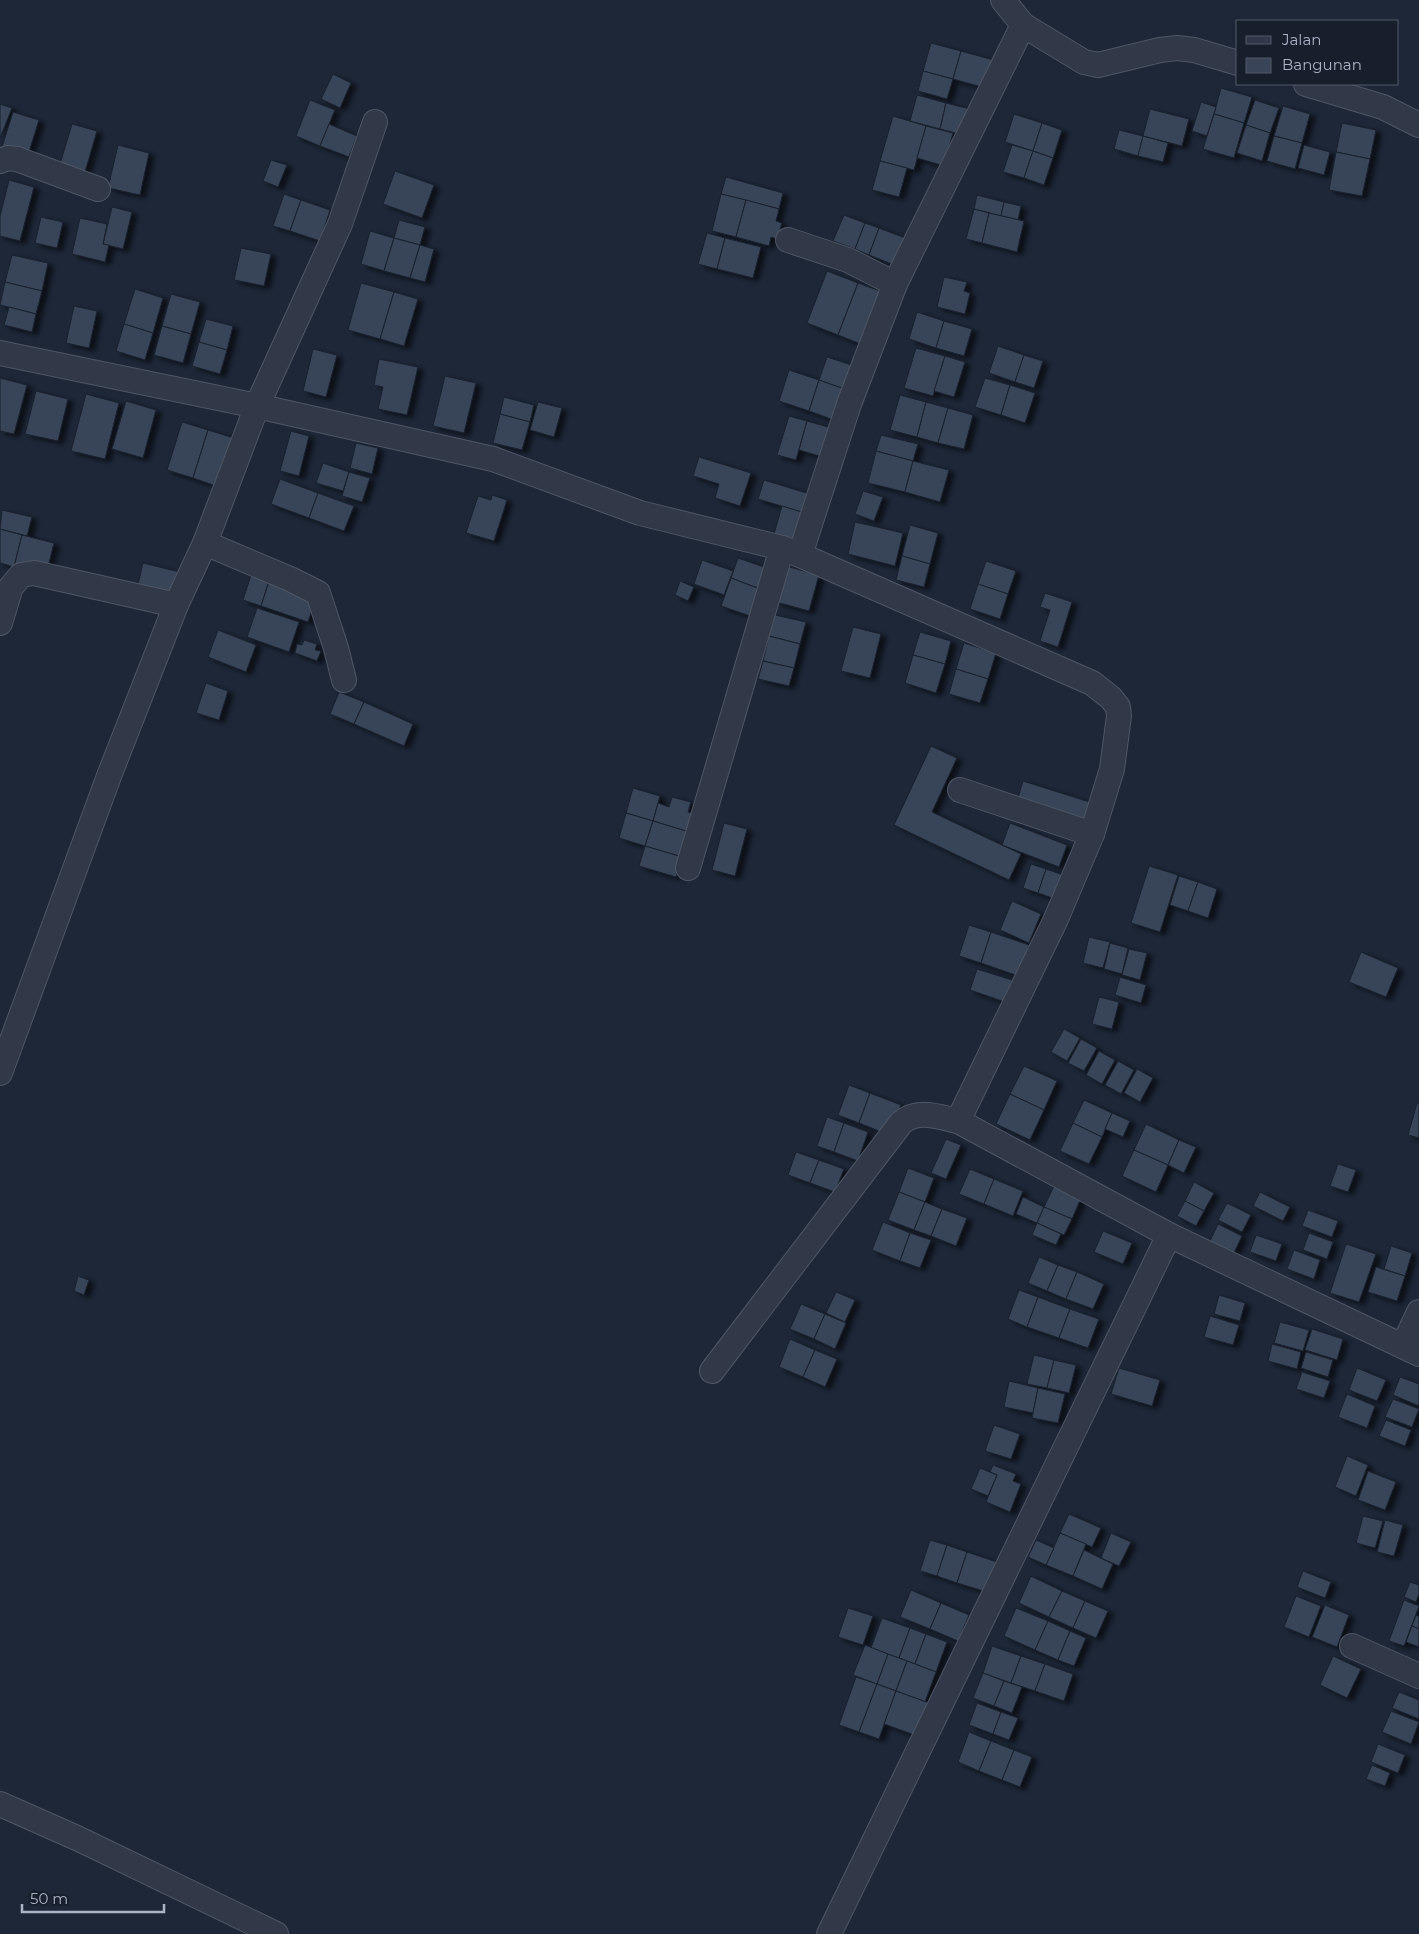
<svg xmlns="http://www.w3.org/2000/svg" width="1419" height="1934" font-family="Montserrat,sans-serif">
	<style>
		.building { fill: #394458; stroke: #19202e; filter: url(#shadow) }
		.lines { fill: none; stroke-linecap: round; stroke-linejoin: round }
		.minor-casing { stroke: #4f5666; stroke-width: 26 }
		.minor { stroke: #313948; stroke-width: 24 }
	</style>
	<defs>
		<filter id="shadow"><feDropShadow dx="5.5" dy="3" stdDeviation="2.5" flood-color="#0009"/></filter>
	</defs>
	<rect width="100%" height="100%" fill="#1d2738"/>
	<!-- building -->
	<g class="building">
		<path d="M931 43 961 51 953 79 923 71Z"/>
		<path d="M961 51 997 61 985 88 953 79Z"/>
		<path d="M923 71 953 79 947 99 918 91Z"/>
		<path d="M333 74 351 83 340 108 321 99Z"/>
		<path d="M1221 88 1252 97 1244 123 1214 114Z"/>
		<path d="M917 95 946 103 940 129 910 121Z"/>
		<path d="M310 100 335 110 320 146 296 136Z"/>
		<path d="M1255 100 1279 108 1270 133 1246 125Z"/>
		<path d="M1201 102 1216 107 1207 136 1192 131Z"/>
		<path d="M946 103 974 110 967 136 940 129Z"/>
		<path d="M0 104 12 108 0 138Z"/>
		<path d="M1283 106 1310 114 1302 143 1274 136Z"/>
		<path d="M1150 109 1189 119 1182 146 1143 136Z"/>
		<path d="M13 112 39 120 28 155 2 147Z"/>
		<path d="M1014 114 1042 123 1033 151 1005 142Z"/>
		<path d="M1214 114 1244 123 1234 158 1203 149Z"/>
		<path d="M893 116 926 126 914 170 880 161Z"/>
		<path d="M1042 123 1062 130 1053 158 1033 151Z"/>
		<path d="M1342 123 1376 130 1370 159 1336 152Z"/>
		<path d="M72 124 97 131 85 172 60 164Z"/>
		<path d="M329 124 357 136 349 157 320 146Z"/>
		<path d="M1246 125 1270 133 1262 161 1237 153Z"/>
		<path d="M926 126 953 133 944 166 917 158Z"/>
		<path d="M1119 130 1143 136 1138 156 1114 149Z"/>
		<path d="M1143 136 1168 143 1163 162 1138 156Z"/>
		<path d="M1274 136 1302 143 1295 169 1267 161Z"/>
		<path d="M118 145 149 153 140 195 108 188Z"/>
		<path d="M1012 145 1033 151 1024 178 1003 172Z"/>
		<path d="M1304 145 1330 152 1324 175 1298 168Z"/>
		<path d="M1033 151 1053 158 1044 185 1024 178Z"/>
		<path d="M1336 152 1370 159 1362 196 1329 190Z"/>
		<path d="M271 160 287 165 278 187 263 181Z"/>
		<path d="M880 161 907 168 899 197 872 190Z"/>
		<path d="M395 171 434 185 422 218 383 204Z"/>
		<path d="M726 177 783 193 779 209 721 194Z"/>
		<path d="M9 180 34 187 20 241 0 236V216Z"/>
		<path d="M284 194 301 200 290 231 273 226Z"/>
		<path d="M721 194 746 200 736 237 712 231Z"/>
		<path d="M977 195 1004 202 1001 216 974 209Z"/>
		<path d="M301 200 330 210 320 241 290 231Z"/>
		<path d="M746 200 779 209 776 221 782 223 777 239 771 237 769 246 736 237Z"/>
		<path d="M1004 202 1021 206 1018 220 1001 216Z"/>
		<path d="M112 207 132 212 123 249 103 244Z"/>
		<path d="M974 209 989 213 982 243 966 239Z"/>
		<path d="M989 213 1024 221 1017 252 982 243Z"/>
		<path d="M844 215 865 223 855 249 833 241Z"/>
		<path d="M41 217 63 222 57 248 35 243Z"/>
		<path d="M80 218 107 224 103 244 109 245 105 262 72 254Z"/>
		<path d="M399 220 425 227 420 245 394 238Z"/>
		<path d="M865 223 879 228 869 255 855 249Z"/>
		<path d="M879 228 908 239 897 266 869 255Z"/>
		<path d="M370 231 394 238 384 271 361 264Z"/>
		<path d="M707 233 725 238 717 269 698 264Z"/>
		<path d="M394 238 420 245 410 278 384 271Z"/>
		<path d="M725 238 761 247 753 278 717 269Z"/>
		<path d="M420 245 434 249 425 282 410 278Z"/>
		<path d="M241 248 271 254 264 286 234 280Z"/>
		<path d="M12 255 48 263 42 291 5 282Z"/>
		<path d="M827 271 858 283 838 335 807 323Z"/>
		<path d="M944 277 967 282 964 291 970 293 965 314 937 307Z"/>
		<path d="M5 282 42 291 36 314 0 305Z"/>
		<path d="M361 283 394 292 380 339 348 330Z"/>
		<path d="M858 283 883 292 863 345 838 335Z"/>
		<path d="M135 289 163 298 153 333 124 324Z"/>
		<path d="M394 292 418 299 404 346 380 339Z"/>
		<path d="M171 294 200 302 191 334 162 326Z"/>
		<path d="M74 306 97 311 89 348 66 343Z"/>
		<path d="M9 307 36 314 32 332 4 325Z"/>
		<path d="M917 312 944 321 936 348 909 339Z"/>
		<path d="M206 319 233 326 227 350 199 342Z"/>
		<path d="M944 321 972 329 964 356 936 348Z"/>
		<path d="M124 324 153 333 145 360 116 351Z"/>
		<path d="M162 326 191 334 183 363 154 355Z"/>
		<path d="M199 342 227 350 220 374 192 366Z"/>
		<path d="M998 346 1024 355 1015 382 989 373Z"/>
		<path d="M916 348 945 356 933 396 904 388Z"/>
		<path d="M313 349 337 355 326 397 303 391Z"/>
		<path d="M1024 355 1043 361 1034 388 1015 382Z"/>
		<path d="M945 356 965 362 954 397 934 391Z"/>
		<path d="M827 357 855 366 847 390 819 380Z"/>
		<path d="M379 359 418 367 407 415 378 409 383 387 374 385Z"/>
		<path d="M789 370 819 380 809 411 779 401Z"/>
		<path d="M445 376 476 383 464 433 433 426Z"/>
		<path d="M0 378 27 385 14 434 0 431Z"/>
		<path d="M985 378 1010 385 1001 415 975 407Z"/>
		<path d="M819 380 850 391 839 422 809 411Z"/>
		<path d="M1010 385 1035 393 1025 423 1001 415Z"/>
		<path d="M36 391 68 399 58 441 25 434Z"/>
		<path d="M86 394 119 403 105 459 71 451Z"/>
		<path d="M900 395 926 402 917 437 890 430Z"/>
		<path d="M504 397 534 405 530 422 500 414Z"/>
		<path d="M126 401 156 410 143 458 112 449Z"/>
		<path d="M538 402 562 408 554 437 530 430Z"/>
		<path d="M926 402 948 408 938 443 917 437Z"/>
		<path d="M948 408 973 415 964 449 938 443Z"/>
		<path d="M500 414 530 422 522 450 493 443Z"/>
		<path d="M789 416 807 421 796 460 777 455Z"/>
		<path d="M807 421 835 429 826 458 799 450Z"/>
		<path d="M182 422 208 430 193 478 167 470Z"/>
		<path d="M208 430 234 438 219 487 193 478Z"/>
		<path d="M291 431 309 436 299 476 280 471Z"/>
		<path d="M881 435 918 444 913 461 876 451Z"/>
		<path d="M356 443 378 448 372 474 350 468Z"/>
		<path d="M876 451 913 461 905 492 868 483Z"/>
		<path d="M699 457 751 473 740 506 715 498 719 484 693 476Z"/>
		<path d="M913 461 949 470 940 502 905 492Z"/>
		<path d="M323 463 349 472 343 491 316 483Z"/>
		<path d="M349 472 370 478 362 502 342 496Z"/>
		<path d="M280 479 318 493 309 518 271 504Z"/>
		<path d="M764 480 813 495 808 514 758 499Z"/>
		<path d="M863 491 883 497 874 521 855 514Z"/>
		<path d="M318 493 354 506 344 531 309 518Z"/>
		<path d="M492 495 507 500 494 541 466 533 478 496 491 500Z"/>
		<path d="M782 506 808 514 799 542 774 534Z"/>
		<path d="M2 510 32 517 27 536 0 529Z"/>
		<path d="M855 522 903 533 895 566 848 554Z"/>
		<path d="M910 525 938 533 930 564 902 556Z"/>
		<path d="M0 529 22 535 14 567 0 563Z"/>
		<path d="M22 535 54 543 46 575 14 567Z"/>
		<path d="M902 556 930 564 924 587 896 580Z"/>
		<path d="M738 558 767 568 760 589 731 578Z"/>
		<path d="M702 560 733 571 724 595 694 584Z"/>
		<path d="M986 561 1016 571 1008 594 978 584Z"/>
		<path d="M143 563 184 573 176 603 136 593Z"/>
		<path d="M786 566 819 575 809 611 776 602Z"/>
		<path d="M251 575 269 581 261 606 243 600Z"/>
		<path d="M731 578 760 589 750 616 721 606Z"/>
		<path d="M269 581 317 596 308 622 261 606Z"/>
		<path d="M680 581 694 587 688 601 675 595Z"/>
		<path d="M978 584 1008 594 1000 619 970 609Z"/>
		<path d="M1045 593 1072 602 1058 647 1040 641 1050 610 1040 607Z"/>
		<path d="M257 608 299 622 289 652 247 637Z"/>
		<path d="M775 615 806 622 800 644 769 636Z"/>
		<path d="M853 627 881 634 870 678 841 671Z"/>
		<path d="M218 630 256 645 246 672 208 657Z"/>
		<path d="M920 632 951 641 945 664 913 655Z"/>
		<path d="M769 636 800 644 794 668 763 661Z"/>
		<path d="M304 640 317 644 315 650 321 651 317 661 295 653 297 644 302 645Z"/>
		<path d="M964 643 996 653 988 679 956 669Z"/>
		<path d="M913 655 945 664 936 693 905 683Z"/>
		<path d="M763 661 794 668 789 686 758 679Z"/>
		<path d="M956 669 988 679 980 703 949 694Z"/>
		<path d="M206 683 228 691 219 720 196 713Z"/>
		<path d="M339 692 364 702 354 724 330 714Z"/>
		<path d="M364 702 413 724 404 746 354 724Z"/>
		<path d="M931 746 957 758 932 812 1021 854 1009 880 894 825Z"/>
		<path d="M1023 781 1099 805 1092 825 1017 801Z"/>
		<path d="M633 788 660 796 653 821 626 813Z"/>
		<path d="M672 797 691 802 688 812 694 814 689 832 653 821 658 803 669 807Z"/>
		<path d="M626 813 653 821 645 846 619 838Z"/>
		<path d="M653 821 689 832 682 857 645 846Z"/>
		<path d="M724 823 747 829 735 876 712 870Z"/>
		<path d="M1010 823 1067 845 1059 867 1002 845Z"/>
		<path d="M645 846 682 857 676 877 639 866Z"/>
		<path d="M1031 864 1046 869 1038 893 1023 888Z"/>
		<path d="M1149 866 1178 875 1160 932 1131 923Z"/>
		<path d="M1046 869 1069 877 1061 901 1038 893Z"/>
		<path d="M1179 876 1198 882 1188 911 1170 905Z"/>
		<path d="M1198 882 1217 889 1208 918 1188 911Z"/>
		<path d="M1012 901 1041 914 1029 943 1000 930Z"/>
		<path d="M969 925 991 932 981 963 959 956Z"/>
		<path d="M991 932 1029 945 1018 976 981 963Z"/>
		<path d="M1089 937 1110 942 1103 968 1083 963Z"/>
		<path d="M1110 943 1128 948 1122 974 1104 969Z"/>
		<path d="M1129 949 1147 953 1140 980 1122 975Z"/>
		<path d="M1361 952 1398 968 1386 997 1349 982Z"/>
		<path d="M977 969 1012 980 1005 1002 970 990Z"/>
		<path d="M1120 977 1146 985 1141 1003 1115 995Z"/>
		<path d="M1099 997 1119 1002 1112 1029 1092 1024Z"/>
		<path d="M1064 1029 1080 1038 1067 1061 1051 1052Z"/>
		<path d="M1081 1039 1097 1048 1084 1071 1068 1063Z"/>
		<path d="M1099 1051 1115 1060 1102 1084 1086 1075Z"/>
		<path d="M1118 1061 1134 1070 1121 1094 1105 1085Z"/>
		<path d="M1024 1066 1057 1081 1044 1110 1010 1094Z"/>
		<path d="M1137 1069 1153 1078 1140 1102 1124 1093Z"/>
		<path d="M849 1085 870 1093 859 1123 838 1115Z"/>
		<path d="M870 1093 901 1105 889 1135 859 1123Z"/>
		<path d="M1010 1094 1044 1110 1030 1140 996 1124Z"/>
		<path d="M1084 1100 1112 1113 1102 1137 1073 1123Z"/>
		<path d="M1417 1103 1419 1104V1138L1408 1135Z"/>
		<path d="M1112 1113 1130 1121 1123 1137 1105 1129Z"/>
		<path d="M827 1117 844 1123 834 1152 817 1146Z"/>
		<path d="M844 1123 868 1132 858 1161 834 1152Z"/>
		<path d="M1073 1123 1102 1137 1089 1164 1060 1151Z"/>
		<path d="M1146 1124 1179 1140 1168 1165 1134 1150Z"/>
		<path d="M946 1139 961 1145 946 1179 931 1173Z"/>
		<path d="M1179 1140 1196 1147 1184 1173 1168 1165Z"/>
		<path d="M1134 1150 1168 1165 1156 1192 1122 1176Z"/>
		<path d="M796 1152 819 1160 810 1183 788 1175Z"/>
		<path d="M819 1160 844 1169 835 1192 810 1183Z"/>
		<path d="M1338 1164 1356 1170 1348 1192 1330 1186Z"/>
		<path d="M908 1168 934 1178 925 1202 899 1192Z"/>
		<path d="M970 1169 994 1179 984 1204 959 1194Z"/>
		<path d="M994 1179 1023 1191 1013 1216 984 1204Z"/>
		<path d="M1194 1182 1214 1193 1204 1211 1185 1201Z"/>
		<path d="M1054 1186 1081 1198 1072 1219 1044 1207Z"/>
		<path d="M899 1192 925 1202 914 1230 888 1220Z"/>
		<path d="M1260 1192 1290 1207 1283 1221 1253 1206Z"/>
		<path d="M1023 1197 1044 1207 1037 1223 1016 1214Z"/>
		<path d="M1185 1201 1204 1211 1196 1226 1177 1216Z"/>
		<path d="M925 1202 942 1209 931 1236 914 1230Z"/>
		<path d="M1227 1203 1251 1215 1242 1232 1218 1220Z"/>
		<path d="M1044 1207 1072 1219 1064 1235 1037 1223Z"/>
		<path d="M942 1209 967 1218 956 1246 931 1236Z"/>
		<path d="M1308 1210 1338 1221 1332 1237 1302 1226Z"/>
		<path d="M883 1222 910 1233 900 1261 872 1250Z"/>
		<path d="M1037 1223 1061 1234 1056 1245 1032 1235Z"/>
		<path d="M1218 1224 1242 1236 1234 1253 1210 1241Z"/>
		<path d="M1103 1231 1132 1243 1123 1264 1094 1252Z"/>
		<path d="M910 1233 931 1240 920 1268 900 1261Z"/>
		<path d="M1309 1233 1333 1242 1327 1259 1303 1250Z"/>
		<path d="M1256 1235 1282 1244 1276 1261 1250 1252Z"/>
		<path d="M1346 1244 1376 1254 1359 1302 1330 1293Z"/>
		<path d="M1391 1246 1412 1253 1405 1276 1384 1269Z"/>
		<path d="M1294 1250 1320 1260 1314 1279 1287 1269Z"/>
		<path d="M1039 1257 1058 1265 1047 1291 1028 1283Z"/>
		<path d="M1058 1265 1077 1272 1066 1299 1047 1291Z"/>
		<path d="M1376 1267 1405 1276 1397 1301 1368 1292Z"/>
		<path d="M1077 1272 1104 1284 1093 1309 1066 1299Z"/>
		<path d="M78 1276 89 1280 84 1295 74 1291Z"/>
		<path d="M1019 1290 1038 1297 1027 1327 1008 1319Z"/>
		<path d="M836 1292 855 1300 845 1322 826 1313Z"/>
		<path d="M1219 1295 1245 1303 1240 1321 1214 1314Z"/>
		<path d="M1038 1297 1070 1309 1059 1338 1027 1327Z"/>
		<path d="M801 1304 825 1314 814 1339 790 1329Z"/>
		<path d="M1070 1309 1099 1319 1088 1348 1059 1338Z"/>
		<path d="M825 1314 846 1323 835 1349 814 1339Z"/>
		<path d="M1210 1316 1239 1325 1233 1345 1204 1337Z"/>
		<path d="M1280 1322 1309 1330 1303 1351 1274 1343Z"/>
		<path d="M1312 1329 1343 1339 1337 1360 1305 1350Z"/>
		<path d="M790 1339 815 1350 803 1377 779 1367Z"/>
		<path d="M1272 1344 1301 1352 1297 1369 1268 1361Z"/>
		<path d="M815 1350 837 1359 825 1387 803 1377Z"/>
		<path d="M1306 1352 1333 1360 1328 1377 1301 1368Z"/>
		<path d="M1034 1355 1054 1360 1047 1388 1027 1384Z"/>
		<path d="M1054 1360 1076 1365 1069 1393 1047 1388Z"/>
		<path d="M1119 1368 1160 1380 1152 1406 1111 1394Z"/>
		<path d="M1357 1368 1386 1380 1377 1401 1349 1390Z"/>
		<path d="M1302 1372 1330 1381 1324 1398 1296 1389Z"/>
		<path d="M1400 1377 1419 1384V1406L1393 1395Z"/>
		<path d="M1009 1381 1038 1388 1033 1413 1004 1407Z"/>
		<path d="M1038 1388 1065 1394 1058 1423 1032 1418Z"/>
		<path d="M1347 1394 1375 1406 1367 1428 1338 1417Z"/>
		<path d="M1393 1399 1419 1409 1412 1427 1385 1417Z"/>
		<path d="M1386 1420 1411 1430 1405 1446 1379 1436Z"/>
		<path d="M994 1425 1020 1434 1011 1459 985 1451Z"/>
		<path d="M1347 1456 1368 1465 1356 1496 1335 1487Z"/>
		<path d="M993 1465 1016 1474 1013 1481 1021 1484 1010 1512 986 1502 997 1475 990 1472Z"/>
		<path d="M980 1468 997 1475 988 1496 971 1489Z"/>
		<path d="M1368 1471 1396 1482 1385 1510 1358 1500Z"/>
		<path d="M1069 1514 1101 1528 1092 1547 1060 1533Z"/>
		<path d="M1363 1516 1383 1521 1375 1548 1356 1543Z"/>
		<path d="M1385 1520 1403 1525 1394 1556 1377 1552Z"/>
		<path d="M1060 1533 1086 1544 1073 1576 1046 1565Z"/>
		<path d="M1111 1533 1131 1542 1119 1566 1101 1558Z"/>
		<path d="M930 1540 947 1545 937 1576 920 1571Z"/>
		<path d="M1036 1540 1054 1548 1046 1565 1028 1557Z"/>
		<path d="M947 1545 967 1552 957 1583 937 1576Z"/>
		<path d="M1084 1550 1113 1564 1102 1589 1073 1576Z"/>
		<path d="M967 1552 997 1562 987 1592 957 1583Z"/>
		<path d="M1303 1571 1331 1582 1325 1598 1297 1587Z"/>
		<path d="M1031 1576 1062 1591 1049 1617 1019 1603Z"/>
		<path d="M1410 1582 1419 1585V1594L1416 1602 1404 1597Z"/>
		<path d="M911 1590 941 1603 930 1629 900 1617Z"/>
		<path d="M1062 1591 1085 1601 1073 1628 1049 1617Z"/>
		<path d="M1296 1596 1321 1606 1309 1637 1284 1627Z"/>
		<path d="M1404 1600 1419 1606 1404 1646 1389 1641Z"/>
		<path d="M1085 1601 1108 1611 1096 1638 1073 1628Z"/>
		<path d="M941 1603 969 1615 958 1641 930 1629Z"/>
		<path d="M1325 1605 1349 1615 1337 1647 1312 1637Z"/>
		<path d="M848 1608 873 1616 863 1645 838 1637Z"/>
		<path d="M1016 1608 1048 1621 1035 1650 1004 1636Z"/>
		<path d="M1416 1615 1419 1617V1629L1412 1626Z"/>
		<path d="M882 1618 910 1628 899 1658 871 1648Z"/>
		<path d="M1048 1621 1070 1631 1058 1660 1035 1650Z"/>
		<path d="M1412 1626 1419 1629V1647L1406 1642Z"/>
		<path d="M910 1628 926 1634 915 1664 899 1658Z"/>
		<path d="M1070 1631 1086 1638 1074 1666 1058 1660Z"/>
		<path d="M926 1634 947 1642 936 1672 915 1664Z"/>
		<path d="M865 1645 888 1654 877 1684 853 1675Z"/>
		<path d="M992 1646 1021 1656 1011 1683 983 1673Z"/>
		<path d="M888 1654 907 1661 896 1691 877 1684Z"/>
		<path d="M1021 1656 1045 1664 1035 1691 1011 1683Z"/>
		<path d="M1333 1656 1361 1669 1347 1698 1320 1685Z"/>
		<path d="M907 1661 936 1672 925 1702 896 1691Z"/>
		<path d="M1045 1664 1073 1674 1064 1701 1035 1691Z"/>
		<path d="M983 1673 1004 1681 994 1706 973 1698Z"/>
		<path d="M856 1677 877 1684 859 1732 839 1725Z"/>
		<path d="M1004 1681 1022 1687 1012 1713 994 1706Z"/>
		<path d="M877 1684 896 1691 879 1739 859 1732Z"/>
		<path d="M896 1691 932 1704 920 1737 884 1724Z"/>
		<path d="M1399 1692 1419 1700V1719L1392 1708Z"/>
		<path d="M977 1703 1001 1712 993 1734 969 1725Z"/>
		<path d="M1391 1711 1419 1722 1411 1744 1382 1732Z"/>
		<path d="M1001 1712 1018 1718 1009 1740 993 1734Z"/>
		<path d="M969 1732 991 1741 979 1771 958 1762Z"/>
		<path d="M991 1741 1014 1750 1002 1780 979 1771Z"/>
		<path d="M1378 1744 1405 1755 1398 1773 1371 1762Z"/>
		<path d="M1014 1750 1032 1757 1020 1787 1002 1780Z"/>
		<path d="M1372 1765 1390 1773 1385 1786 1366 1779Z"/>
	</g>
	<g class="lines">
		<!-- minor casing -->
		<g class="minor-casing">
			<g id="minor">
				<path d="M1003 0 1023 25 1084 62 1098 65 1160 50 1177 48 1194 50 1238 63"/>
				<path d="M1306 84 1383 107 1419 125"/>
				<path d="M0 161 8 158 17 159 98 189"/>
				<path d="M788 240 848 260 895 284"/>
				<path d="M0 353 257 406 493 459 640 513 782 548 800 555 1092 683 1111 698 1118 707 1119 716 1112 769 1092 834 1056 919 958 1121"/>
				<path d="M205 543 290 579 318 593 336 648 344 680"/>
				<path d="M800 555 849 404 895 284 1023 25"/>
				<path d="M0 623 11 587 21 575 34 573 176 605"/>
				<path d="M960 790 1092 834"/>
				<path d="M688 868 782 548"/>
				<path d="M0 1073 109 776 176 605 205 543 257 406 340 224 375 122"/>
				<path d="M1403 1346 1419 1312"/>
				<path d="M712 1371 901 1123C918 1108 939 1117 958 1121L1169 1235 1419 1354"/>
				<path d="M1352 1646 1419 1676"/>
				<path d="M0 1804 79 1839 276 1934"/>
				<path d="M829 1934 1169 1235"/>
			</g>
		</g>
		<!-- minor -->
		<use href="#minor" class="minor"/>
	</g>
	<!-- legend -->
	<rect x="1236" y="20" width="162" height="65" fill="#171e2c" stroke="#525a69"/>
	<rect x="1246" y="36" width="25" height="8" fill="#313948" stroke="#525a69"/>
	<text x="1282" y="45" font-size="15" fill="#abb3c5">Jalan</text>
	<rect x="1246" y="58" width="25" height="15" fill="#394458" stroke="#525a69"/>
	<text x="1282" y="70" font-size="15" fill="#abb3c5">Bangunan</text>
	<!-- scale -->
	<path d="M22 1904v8h142v-8" fill="none" stroke="#abb3c5" stroke-width="2.5"/>
	<text x="30" y="1904" font-size="15" fill="#abb3c5" stroke="#171e2c" stroke-width="4" paint-order="stroke">50 m</text>
</svg>
